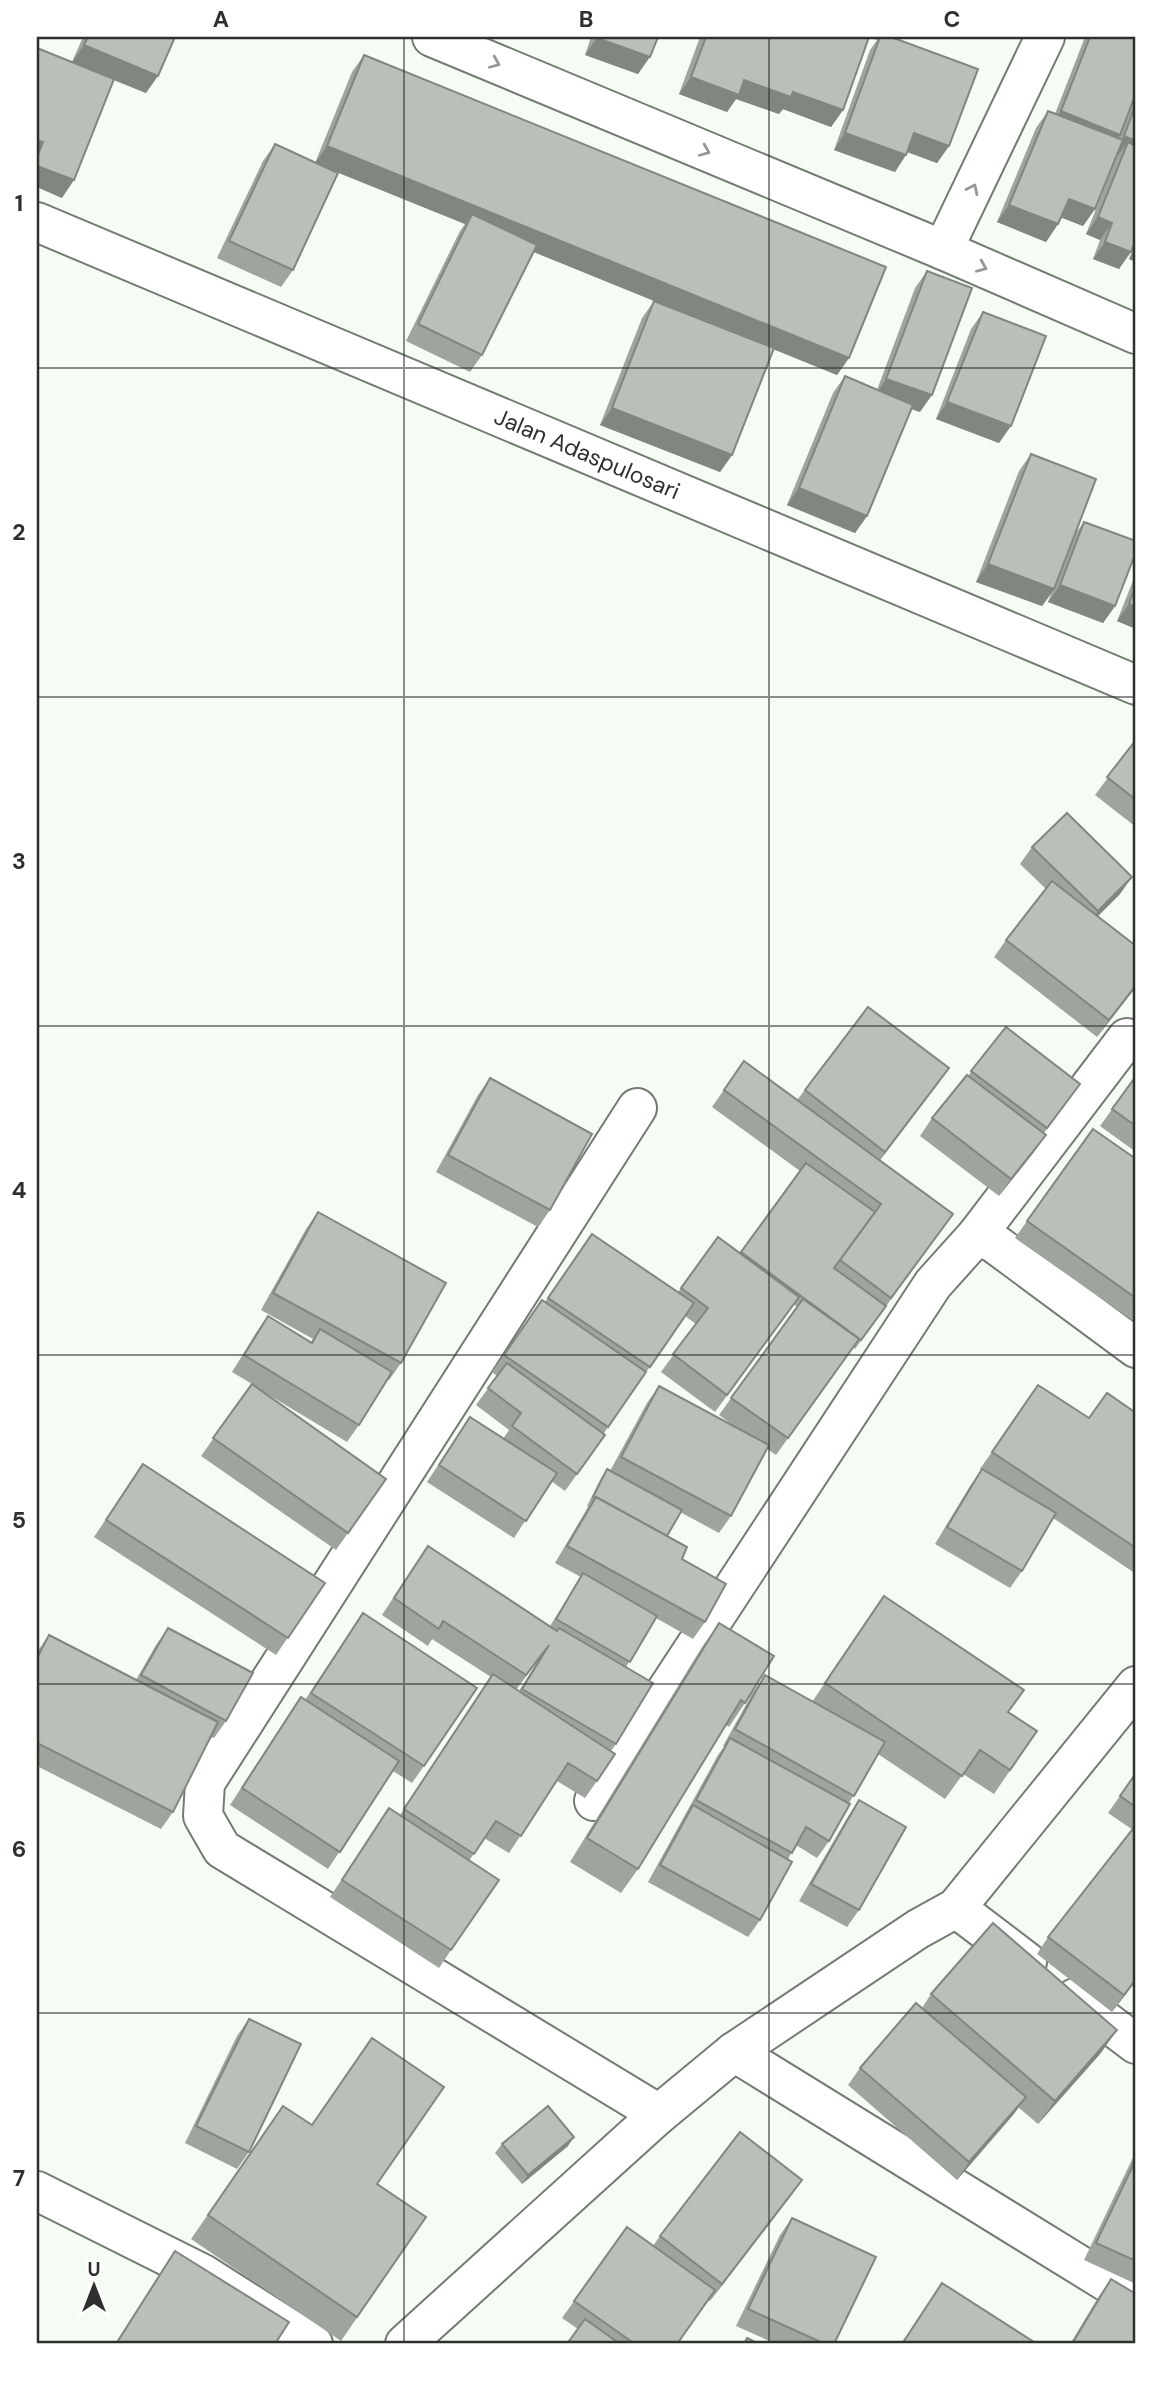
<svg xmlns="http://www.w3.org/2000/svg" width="1173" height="2381" font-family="'DM Sans',sans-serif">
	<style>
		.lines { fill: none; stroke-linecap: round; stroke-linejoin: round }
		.minor-casing { stroke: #747b73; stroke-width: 42 }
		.minor { stroke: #fff; stroke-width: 38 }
		.wall { fill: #9ea59d; fill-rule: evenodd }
		.shaded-wall { fill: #818680 }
		.building { fill: #b8c0b7; stroke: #818680; stroke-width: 2 }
		.oneway { stroke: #969896 }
		.grid { fill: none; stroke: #2d302d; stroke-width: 2; stroke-opacity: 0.55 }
		.labels { text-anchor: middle; stroke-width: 6; stroke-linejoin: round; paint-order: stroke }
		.street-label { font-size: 23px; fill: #2d302d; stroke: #fff }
		.neatline { fill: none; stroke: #2d302d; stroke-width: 2.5 }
		.grid-label { font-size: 23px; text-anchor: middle; font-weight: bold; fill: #2d302d }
	</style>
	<rect width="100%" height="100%" fill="#f4fcf3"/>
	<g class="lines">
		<!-- minor casing -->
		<g class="minor-casing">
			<g id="minor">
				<path d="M432 37 943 250 1136 334"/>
				<path id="s1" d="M37 222 1136 685"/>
				<path d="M943 250 1045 37"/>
				<path d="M637 1108 205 1783 203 1816 222 1849 659 2114"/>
				<path d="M977 1235 1127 1038"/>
				<path d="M594 1801 933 1284 977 1235 994 1243 1136 1348"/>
				<path d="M956 1908 1027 1962"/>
				<path d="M1075 1998 1136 2044"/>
				<path d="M734 2052 1136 2300"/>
				<path d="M37 2191 203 2274 313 2344"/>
				<path d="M405 2344 659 2114 734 2052 918 1929 956 1908 1136 1686"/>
			</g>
		</g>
		<!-- minor -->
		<use href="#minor" class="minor"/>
	</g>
	<!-- wall -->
	<g class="wall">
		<path d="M83 37H175L146 93 113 80 62 198 37 187V48L101 74 72 62Z"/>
		<path d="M591 37H658L638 74 585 55Z"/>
		<path d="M700 37H869L843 110 831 127 783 109 779 114 736 99 727 112 679 94Z"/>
		<path d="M869 37H891L949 146 937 163 907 152 895 172 834 150 870 50 877 40Z"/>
		<path d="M1085 37H1136V240L1119 269 1093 259 1100 240 1086 234 1116 159 1118 155H1117L1095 209 1083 226 1061 217 1058 224 1046 242 997 222 1036 128 1048 111 1055 114Z"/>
		<path d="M364 55 849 358 837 375 773 349 732 455 720 472 600 425 642 318 654 301 659 303 534 252 482 355 470 372 406 341 460 231 465 224 326 168 293 270 281 287 217 258 263 161 275 144 315 163 352 72Z"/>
		<path d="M1136 240V262L1129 259Z"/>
		<path d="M927 271 920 412 911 409 867 516 855 533 787 505 833 393 845 376 877 390 915 288Z"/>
		<path d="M983 312 999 443 936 419 971 329Z"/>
		<path d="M1031 454 1075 534 1084 522 1115 606 1103 623 1048 602 1051 594 1042 606 976 582 1019 471Z"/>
		<path d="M1136 573V629L1117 621Z"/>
		<path d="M1136 740V827L1095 795Z"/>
		<path d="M1032 847 1120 894 1098 916 1136 946V987L1097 1037 994 957 1006 940 1046 889 1020 864Z"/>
		<path d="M1006 1027 1068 1101 1044 1133 1034 1152 999 1196 920 1136 932 1118 968 1076Z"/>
		<path d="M744 1061 797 1100 805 1090 937 1085 880 1160 953 1214 855 1349 853 1347 776 1455 767 1449 731 1516 719 1533 680 1512 667 1536 682 1559 705 1622 693 1639 656 1618 626 1667 616 1744 611 1751 597 1781 585 1798 557 1781 509 1853 484 1838 469 1861 451 1950 439 1968 330 1897 389 1808 400 1815 491 1677 432 1639 428 1646 382 1615 416 1563 550 1626 581 1577 555 1563 588 1507 587 1506 601 1478 607 1469 610 1471 647 1403 659 1386 738 1429 719 1415 797 1307 794 1304 715 1412 661 1372 696 1324 685 1316 604 1433 605 1435 565 1491 551 1481 514 1538 427 1482 470 1417 503 1439 509 1430 476 1405 497 1376 492 1372 542 1300 545 1302 592 1234 678 1292 718 1237 740 1253 800 1171 712 1107ZM537 1662 519 1691 516 1690Z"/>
		<path d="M1136 1076V1152L1100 1126Z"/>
		<path d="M490 1078 550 1210 538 1227 436 1172 478 1095Z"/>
		<path d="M1093 1129 1136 1159V1323L1015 1238Z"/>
		<path d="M318 1212 401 1363 389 1380 387 1379 359 1425 347 1442 254 1386 386 1479 336 1550 201 1456 252 1384 232 1372 256 1333 268 1316 311 1342 313 1339 261 1310 306 1229Z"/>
		<path d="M1038 1385 1089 1418 1136 1413V1574L1053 1518 1022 1571 1010 1588 935 1544 970 1486 981 1470 980 1469Z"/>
		<path d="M143 1464 325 1583 276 1655 94 1537Z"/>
		<path d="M884 1596 1008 1712 1037 1731 994 1794 963 1774 945 1799 878 1754 849 1803 829 1841 817 1858 796 1845 788 1859 760 1920 748 1937 648 1882 718 1755 724 1747 723 1746 753 1692 765 1675 812 1702Z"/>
		<path d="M363 1613 424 1766 412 1783 393 1771 328 1869 230 1805 289 1714 301 1697 305 1700Z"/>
		<path d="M719 1623 745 1703 729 1727 726 1725 638 1869 621 1893 570 1862 702 1647Z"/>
		<path d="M168 1628 226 1721 214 1738 211 1737 173 1812 161 1829 37 1766V1652L49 1635 136 1680 156 1645Z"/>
		<path d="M1136 1773V1981L1112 2012 1037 1954 1048 1937 1133 1830 1108 1813Z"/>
		<path d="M859 1800V1910L847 1927 799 1901 847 1818Z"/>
		<path d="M931 1994 1117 2030 1100 2054 1038 2124 1018 2107 957 2180 848 2085 860 2068 922 2008Z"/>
		<path d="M249 2019V2152L237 2169 185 2143 237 2036Z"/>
		<path d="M283 2106 377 2184 426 2217 341 2341 191 2239Z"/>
		<path d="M502 2144 568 2146 522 2184 495 2153Z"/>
		<path d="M1136 2151V2284L1084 2260Z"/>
		<path d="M802 2180 710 2301 708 2300 677 2344H567L578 2329 562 2318 627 2227 653 2246 660 2236Z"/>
		<path d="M792 2218 834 2344H776L736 2326 780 2235Z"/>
		<path d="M175 2251 275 2344H115Z"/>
		<path d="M1111 2279 1136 2344H1070L1099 2296Z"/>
	</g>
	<!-- shaded-wall -->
	<g class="shaded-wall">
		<path d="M597 38 650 57 638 74 585 55Z"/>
		<path d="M84 45 158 76 146 93 72 62Z"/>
		<path d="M691 77 744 80 793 92 843 110 831 127 783 109 779 114 736 99 727 112 679 94Z"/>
		<path d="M1061 111 1120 135 1108 152 1049 128Z"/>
		<path d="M845 133 906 155 895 172 834 150Z"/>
		<path d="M914 133 949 146 937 163 902 150Z"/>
		<path d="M1124 136 1136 141V162L1128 142 1118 155 1112 153Z"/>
		<path d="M37 140 43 142 37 151Z"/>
		<path d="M327 146 849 358 837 375 467 225 472 214 465 224 315 163Z"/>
		<path d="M37 166 74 180 62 198 37 187Z"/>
		<path d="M1069 199 1095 209 1083 226 1057 216Z"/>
		<path d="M1009 205 1058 224 1046 242 997 222Z"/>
		<path d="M1098 217 1112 223 1100 240 1086 234Z"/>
		<path d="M1105 242 1131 252 1119 269 1093 259Z"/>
		<path d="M1136 248V262L1129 259Z"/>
		<path d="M886 379 932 395 920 412 875 396Z"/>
		<path d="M947 402 1011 426 999 443 936 419Z"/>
		<path d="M612 408 732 455 720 472 600 425Z"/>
		<path d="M799 488 867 516 855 533 787 505Z"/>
		<path d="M988 564 1054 589 1042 606 976 582Z"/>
		<path d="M1060 585 1115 606 1103 623 1048 602Z"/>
		<path d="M1129 604 1136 607V629L1117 621Z"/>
		<path d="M1132 877 1120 894 1086 928 1098 911Z"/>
		<path d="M1136 985V987L1097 1037 1109 1020Z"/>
		<path d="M949 1068 937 1085 873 1169 885 1152Z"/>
		<path d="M1046 1135 1034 1152 999 1196 1011 1179Z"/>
		<path d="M1136 1979V1981L1112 2012 1124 1995Z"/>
		<path d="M1117 2030 1100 2054 1038 2124 1055 2101Z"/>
		<path d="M1026 2097 1014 2114 957 2180 969 2162Z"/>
		<path d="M574 2137 568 2146 522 2184 528 2175Z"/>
		<path d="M802 2180 790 2197 710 2301 722 2284Z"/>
	</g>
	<!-- building -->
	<g class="building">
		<path d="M88 37H175L158 76 84 45Z"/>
		<path d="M597 37H658L650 57 597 38Z"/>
		<path d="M706 37H869L843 110 793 92 791 97 744 80 739 95 691 77Z"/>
		<path d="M880 37H891L978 69 949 146 914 133 906 155 845 133Z"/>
		<path d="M1090 37H1136V93L1120 135 1061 111Z"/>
		<path d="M37 48 114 79 74 180 37 166V157L43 142 37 140Z"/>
		<path d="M364 55 886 267 849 358 327 146Z"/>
		<path d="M1136 104V141L1124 136Z"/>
		<path d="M1048 111 1123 140 1095 209 1069 199 1058 224 1009 205Z"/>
		<path d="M1128 142 1136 146V240L1131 252 1105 242 1112 223 1098 217Z"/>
		<path d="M275 144 338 173 293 270 229 241Z"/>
		<path d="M472 214 537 245 482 355 418 324Z"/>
		<path d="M927 271 972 288 932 395 886 379Z"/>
		<path d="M654 301 774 348 732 455 612 408Z"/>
		<path d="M983 312 1046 336 1011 426 947 402Z"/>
		<path d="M845 376 913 405 867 516 799 488Z"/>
		<path d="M1031 454 1096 479 1054 589 988 564Z"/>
		<path d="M1084 522 1136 541V552L1115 606 1060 585Z"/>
		<path d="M1136 585V607L1129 604Z"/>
		<path d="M1136 740V800L1107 777Z"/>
		<path d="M1067 813 1132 877 1098 911 1032 847Z"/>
		<path d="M1052 881 1136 946V985L1109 1020 1006 940Z"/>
		<path d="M868 1007 949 1068 885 1152 805 1090Z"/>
		<path d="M1006 1027 1080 1084 1047 1128 971 1071Z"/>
		<path d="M744 1061 953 1214 891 1298 840 1260 881 1204 724 1090Z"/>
		<path d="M967 1075 1046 1135 1011 1179 932 1118Z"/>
		<path d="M1136 1076V1126L1112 1109Z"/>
		<path d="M490 1078 592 1134 550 1210 448 1155Z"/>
		<path d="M1093 1129 1136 1159V1298L1027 1221Z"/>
		<path d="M806 1163 875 1212 834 1268 886 1306 861 1340 741 1252Z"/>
		<path d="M318 1212 446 1283 401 1363 273 1293Z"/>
		<path d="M592 1234 694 1303 650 1367 548 1298Z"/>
		<path d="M718 1237 799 1297 727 1395 673 1354 708 1308 681 1288Z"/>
		<path d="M803 1299 859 1339 788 1438 731 1398Z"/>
		<path d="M542 1300 646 1372 608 1427 504 1355Z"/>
		<path d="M268 1316 312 1343 320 1329 392 1372 359 1425 244 1355Z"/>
		<path d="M507 1363 605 1435 577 1474 512 1426 521 1413 488 1388Z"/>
		<path d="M252 1384 386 1479 348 1533 213 1438Z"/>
		<path d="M1038 1385 1089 1418 1107 1393 1136 1413V1548L992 1452Z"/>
		<path d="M659 1386 769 1445 731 1516 621 1457Z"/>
		<path d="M470 1417 557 1473 526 1521 439 1465Z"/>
		<path d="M143 1464 325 1583 288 1638 106 1520Z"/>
		<path d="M607 1469 682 1510 667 1536 596 1497 595 1498 593 1497Z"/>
		<path d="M982 1469 1056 1513 1022 1571 947 1527Z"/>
		<path d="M596 1497 687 1547 682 1559 726 1584 705 1622 567 1546Z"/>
		<path d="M428 1546 557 1631 559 1628 653 1683 616 1744 522 1689 549 1645 526 1675 443 1621 439 1629 394 1598Z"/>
		<path d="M583 1573 657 1616 630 1662 556 1619Z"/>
		<path d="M884 1596 1024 1690 1008 1712 1037 1731 1010 1770 980 1750 962 1776 825 1683Z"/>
		<path d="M363 1613 477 1688 424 1766 311 1693Z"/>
		<path d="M719 1623 774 1656 745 1703 741 1700 638 1869 587 1838Z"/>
		<path d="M168 1628 253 1673 226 1721 141 1675Z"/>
		<path d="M49 1635 218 1722 173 1812 37 1743V1658Z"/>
		<path d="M493 1674 615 1754 597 1781 568 1763 521 1836 496 1821 474 1854 404 1809Z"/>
		<path d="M765 1675 885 1742 854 1796 735 1729Z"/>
		<path d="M301 1697 399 1761 340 1852 242 1788Z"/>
		<path d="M730 1738 850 1804 829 1841 806 1827 792 1853 696 1800Z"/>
		<path d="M1136 1773V1807L1120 1796Z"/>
		<path d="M859 1800 906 1827 859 1910 811 1884Z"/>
		<path d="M693 1805 792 1862 760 1920 660 1865Z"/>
		<path d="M389 1808 499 1880 451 1950 342 1880Z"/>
		<path d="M1136 1825V1979L1124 1995 1048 1937Z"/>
		<path d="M993 1923 1117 2030 1055 2101 931 1994Z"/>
		<path d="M916 2003 1026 2097 969 2162 860 2068Z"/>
		<path d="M249 2019 301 2044 249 2152 196 2126Z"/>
		<path d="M372 2038 444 2087 377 2184 426 2217 357 2317 208 2215 283 2106 312 2125Z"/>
		<path d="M548 2106 574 2137 528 2175 502 2144Z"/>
		<path d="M740 2132 802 2180 722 2284 660 2236Z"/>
		<path d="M1136 2159V2261L1096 2243Z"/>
		<path d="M792 2218 876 2257 834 2344H825L748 2309Z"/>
		<path d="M627 2227 715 2290 677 2344H635L574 2301Z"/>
		<path d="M175 2251 289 2322 275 2344H116Z"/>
		<path d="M1111 2279 1136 2294V2344H1072Z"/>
		<path d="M942 2283 1037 2344H902Z"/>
		<path d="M585 2319 620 2344H567Z"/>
		<path d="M747 2338 759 2344H744Z"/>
	</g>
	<!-- one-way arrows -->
	<defs><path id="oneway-chevron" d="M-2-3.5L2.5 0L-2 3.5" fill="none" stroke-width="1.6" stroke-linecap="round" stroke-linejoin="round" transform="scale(1.75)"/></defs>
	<g class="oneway">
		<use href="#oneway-chevron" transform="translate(495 63) rotate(23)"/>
		<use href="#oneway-chevron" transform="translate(705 151) rotate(23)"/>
		<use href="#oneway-chevron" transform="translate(973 189) rotate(-64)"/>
		<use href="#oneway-chevron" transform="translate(982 267) rotate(23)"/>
	</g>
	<!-- grid -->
	<path class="grid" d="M404 37V2344M769 37V2344M37 368H1136M37 697H1136M37 1026H1136M37 1355H1136M37 1684H1136M37 2013H1136"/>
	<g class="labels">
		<!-- street labels -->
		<g class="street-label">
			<text dy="8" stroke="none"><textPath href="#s1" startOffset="597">Jalan Adaspulosari</textPath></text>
		</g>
	</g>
	<!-- border -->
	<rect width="1173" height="2381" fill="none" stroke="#ffffff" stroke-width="77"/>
	<!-- north arrow -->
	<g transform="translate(94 2286)" stroke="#ffffff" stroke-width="5" paint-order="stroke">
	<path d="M0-5L12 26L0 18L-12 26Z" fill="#2d302d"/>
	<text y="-10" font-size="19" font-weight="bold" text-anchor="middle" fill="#2d302d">U</text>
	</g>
	<rect x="38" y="38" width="1096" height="2304" class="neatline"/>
	<g class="grid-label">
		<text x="221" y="27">A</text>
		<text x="586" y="27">B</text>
		<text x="952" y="27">C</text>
		<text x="19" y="211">1</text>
		<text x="19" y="540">2</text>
		<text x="19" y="869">3</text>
		<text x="19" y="1198">4</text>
		<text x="19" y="1528">5</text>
		<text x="19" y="1857">6</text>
		<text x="19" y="2186">7</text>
	</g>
</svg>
